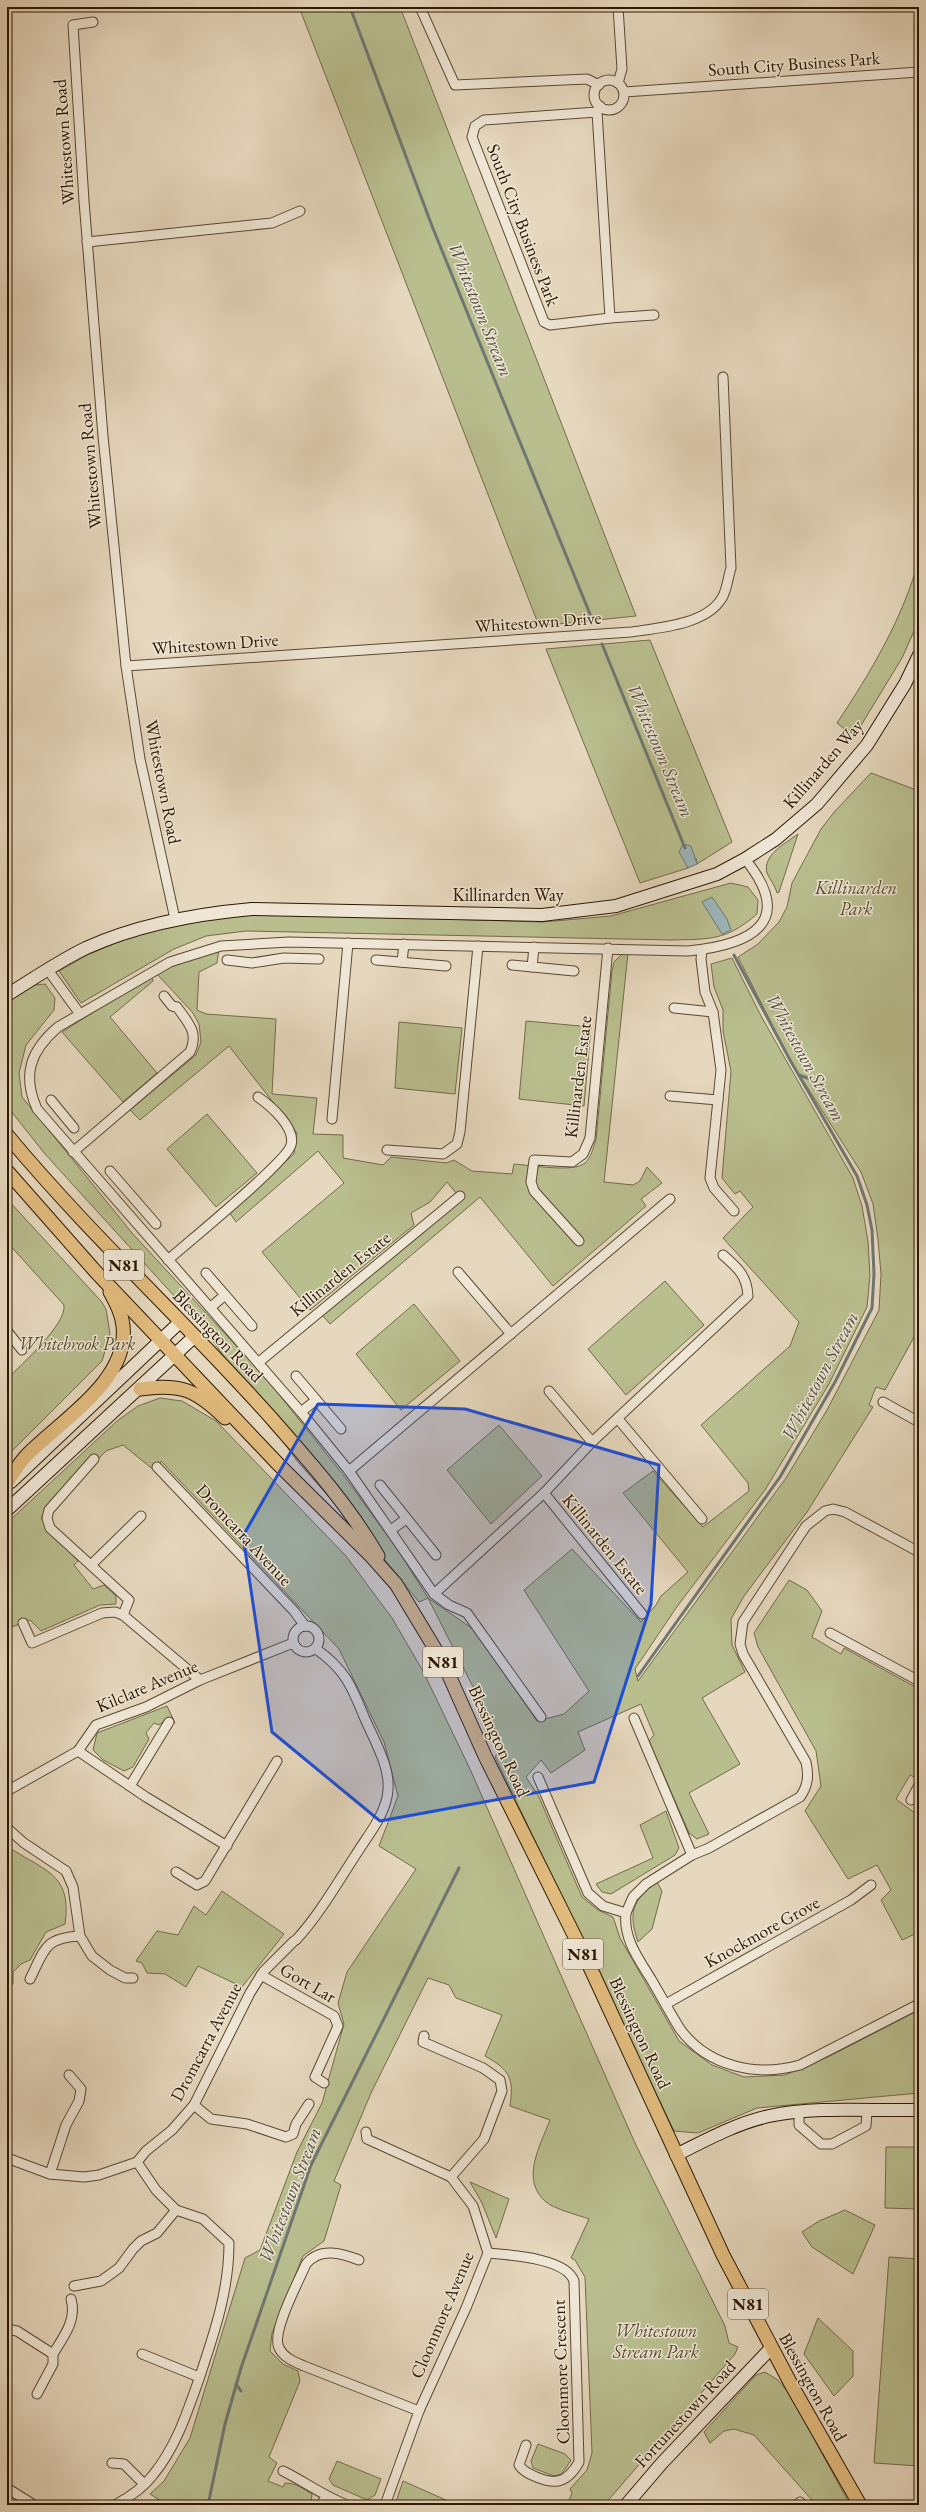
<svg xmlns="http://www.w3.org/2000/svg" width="926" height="2512" font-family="'EB Garamond',serif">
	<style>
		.green { fill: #b9be8f; stroke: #726b48 }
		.water { fill: #9cb7bd; stroke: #6f7772 }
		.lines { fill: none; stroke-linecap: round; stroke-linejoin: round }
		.stream { stroke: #6f7772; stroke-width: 3 }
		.street-casing { stroke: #5a4831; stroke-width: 11 }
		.secondary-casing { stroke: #2c1802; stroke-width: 14 }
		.primary-casing { stroke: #2c1802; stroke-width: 15 }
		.street { stroke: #efe6d5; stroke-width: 9 }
		.secondary { stroke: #efe6d5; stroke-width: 12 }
		.primary { stroke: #e3bc7f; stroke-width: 13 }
		.marked { fill: #1d4ed8; fill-opacity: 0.2; stroke: #1d4ed8; stroke-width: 3; stroke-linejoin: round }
		.labels { text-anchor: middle; stroke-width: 3; stroke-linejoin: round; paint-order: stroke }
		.shield { fill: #efe6d5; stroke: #665641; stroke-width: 1 }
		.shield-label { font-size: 17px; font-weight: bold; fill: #2c1802 }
		.street-label { font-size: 18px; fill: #2c1802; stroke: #efe6d5 }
		.park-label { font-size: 18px; font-style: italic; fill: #564a2c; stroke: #efe6d5 }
		.water-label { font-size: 19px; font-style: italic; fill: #535043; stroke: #efe6d5 }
	</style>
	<rect width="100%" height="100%" fill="#e6d8be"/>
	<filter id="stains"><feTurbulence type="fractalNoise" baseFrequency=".005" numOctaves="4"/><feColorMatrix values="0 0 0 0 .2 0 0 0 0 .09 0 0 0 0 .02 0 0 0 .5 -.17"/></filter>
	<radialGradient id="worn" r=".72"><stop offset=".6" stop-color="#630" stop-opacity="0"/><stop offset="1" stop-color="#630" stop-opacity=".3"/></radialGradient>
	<!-- green -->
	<g class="green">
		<path d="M299 7H400L636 616 539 626Z"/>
		<path d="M919 559V620L902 658 854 737 837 723C871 672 903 618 919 559Z"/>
		<path d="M650 640 732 842 697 864 696 858 687 866 688 868 640 883 546 649Z"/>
		<path d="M871 773 919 791V1328L885 1390 876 1387 869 1405 873 1407 807 1512 744 1596 731 1619 732 1645 745 1672 702 1698 740 1764 689 1793 709 1834 697 1839 689 1833 649 1741 654 1735 641 1704 578 1732 585 1750 551 1773 541 1760 526 1777 539 1797 582 1897 598 1910 613 1917 620 1938 679 2041 712 2065 744 2077 785 2075 830 2056 919 2010V2093L757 2108 698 2133 674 2131 495 1757 502 1744 428 1598 419 1602 380 1554 297 1461 206 1331 45 1154 7 1106V1002L35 985 45 984 55 998 54 1010 26 1045 19 1073 22 1097 132 1233 265 1377 344 1476 398 1550 428 1598 473 1629 537 1721 564 1714 589 1691 524 1590 572 1549 641 1622 656 1605 661 1596 688 1572 623 1493 653 1471 703 1527 749 1491 748 1483 701 1425 790 1346 799 1322 723 1238 753 1207 740 1191 735 1194 722 1178 731 1071 723 1031V1010L714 987 711 964 732 958 761 1016 853 1178 862 1206 868 1241 870 1275 867 1307 829 1384 765 1490 676 1608 635 1669 638 1681 786 1478 827 1410 879 1310 881 1274 878 1239 873 1204 861 1172 790 1060 738 957 758 944 779 922 787 907 792 883 821 829 835 811Z"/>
		<path d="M798 834 779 892 777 893C775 885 770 880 767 873 762 855 786 843 798 834Z"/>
		<path d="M731 883 748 887 758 900 757 914C726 941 710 939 671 940L246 931 206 936 174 949 81 1003 59 971 89 954 126 939 181 923 235 913 543 922 611 916Z"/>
		<path d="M219 949 217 963 199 972 197 1010 206 1014 276 1019 272 1094 317 1098 313 1134 343 1135V1158L383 1165 391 1157 446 1163 454 1160 472 1171 512 1174 514 1164C529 1165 574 1173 585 1163 591 1158 593 1148 596 1140L612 971 614 962 623 953H628L604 1182 633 1185 640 1181 647 1167 662 1183 641 1199 646 1206 553 1286 480 1197 330 1324 322 1315 460 1198 447 1182 430 1202 411 1213 414 1225 310 1310 262 1252 344 1183 318 1151 236 1222 229 1212 294 1154 297 1133 229 1046 140 1120 130 1110 196 1055 201 1042 199 1024 193 1013 157 974 177 964Z"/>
		<path d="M151 976 153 981 110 1017 157 1073 123 1102 62 1032Z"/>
		<path d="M526 1021 591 1027 584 1106 519 1099Z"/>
		<path d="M399 1022 462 1028 455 1094 395 1088Z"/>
		<path d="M207 1114 257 1173 216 1207 167 1149Z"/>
		<path d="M7 1199 101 1301 106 1309 110 1334 102 1361 7 1456V1379C21 1365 67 1324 64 1305L7 1242Z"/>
		<path d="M665 1281 704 1325 626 1395 588 1349Z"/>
		<path d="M414 1304 460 1361 401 1410 356 1354Z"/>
		<path d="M160 1398 182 1401 216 1421 346 1556 392 1618 423 1671 470 1769 635 2143 725 2326 729 2343 738 2347 735 2354 604 2505H567L572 2493 570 2489 587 2470 592 2453 585 2277 575 2260 571 2258 589 2219C578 2215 554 2209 546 2202 520 2180 540 2146 550 2120L510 2106C514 2078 510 2070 485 2056L502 2015 456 1998 449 1985 428 1978 371 2093 334 2181 341 2185 324 2241 303 2256 272 2333 270 2351 283 2364 298 2371 300 2381 269 2457 277 2463 268 2481 283 2487 285 2483C296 2483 304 2489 312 2494L311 2505H167L150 2494 164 2481 190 2438 245 2258 260 2250 297 2152 322 2103 344 2024 338 2003 347 1972 416 1869 379 1846 398 1796 384 1742 339 1649 161 1461 155 1471 123 1445 106 1451 41 1518 78 1561 74 1565 93 1589 104 1585 116 1596V1604L100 1605 41 1631 30 1620 7 1629V1523L117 1421 138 1406Z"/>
		<path d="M499 1425 542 1476 491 1524 447 1470Z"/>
		<path d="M789 1580 807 1590 822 1611 812 1637 841 1654 844 1648 919 1689V1773L916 1778 910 1775 896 1799 919 1816V1932L902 1940 881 1900 891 1890 877 1865 848 1879 805 1811 821 1786 816 1751 758 1647 754 1633Z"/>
		<path d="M167 1706 175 1723 167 1719 159 1725 154 1723 146 1733 149 1739 133 1767 124 1771 103 1760 93 1750 97 1733Z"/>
		<path d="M666 1811 679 1848 675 1855 611 1894 602 1892 596 1884 653 1858 640 1825Z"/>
		<path d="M7 1846C41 1870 73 1872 65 1924L46 1932 30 1960 21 1964 13 1972V1984L7 1987Z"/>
		<path d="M657 1882 662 1891 652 1929 638 1942C628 1912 632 1901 657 1882Z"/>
		<path d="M222 1891 284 1934 242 1987 198 1966 186 1987 165 1974 147 1973 142 1963 136 1961 157 1931 178 1935 194 1906 206 1915Z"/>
		<path d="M886 2147H919V2209L885 2208Z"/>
		<path d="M470 2182 509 2199 496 2238 482 2203Z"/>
		<path d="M845 2210 875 2225 853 2274 812 2247 802 2232 819 2221Z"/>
		<path d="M889 2257 919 2259V2466L874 2463Z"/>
		<path d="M818 2318 853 2351V2376L834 2396 804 2354Z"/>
		<path d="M765 2372 778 2380 791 2396 850 2505H807L812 2500 754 2435 734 2429 724 2431 710 2443 704 2432 756 2375Z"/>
		<path d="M538 2444 565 2454 571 2460 562 2474 554 2476 533 2468 531 2461Z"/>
		<path d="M337 2461 381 2479 375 2495 367 2500 333 2485 329 2479Z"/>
		<path d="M403 2481 457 2505H395Z"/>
	</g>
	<!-- water -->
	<g class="water">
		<path d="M683 844 691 846 697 864 688 868 679 852Z"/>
		<path d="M712 897 727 919 731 930 722 934 702 902Z"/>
	</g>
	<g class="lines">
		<!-- stream -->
		<g class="stream">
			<path d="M350 7 432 226 592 619"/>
			<path d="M602 644 685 848"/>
			<path d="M799 1075 810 1079"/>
			<path d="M638 1676 780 1477 835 1382 872 1308 874 1274 872 1230 867 1205 857 1176 790 1060 734 955"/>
			<path d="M236 2384 241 2391"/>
			<path d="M208 2505 225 2424 241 2368 311 2165 459 1868"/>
		</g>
		<!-- street casing -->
		<g class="street-casing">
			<g id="street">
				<path d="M420 7 455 85 587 79 599 85"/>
				<path d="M618 7 622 69 618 83"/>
				<path d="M93 22 73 25 84 201 103 436 126 666 140 759 175 919"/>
				<circle cx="609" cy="95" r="15"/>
				<path d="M624 92 919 72"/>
				<path d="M597 112 484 120 475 126 472 137 544 322 550 325 610 318 597 112 600 106"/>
				<path d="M87 242 272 223 300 211"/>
				<path d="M610 318 654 315"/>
				<path d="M126 666 631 632C658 628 706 625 722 598 727 590 728 577 731 568L723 377"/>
				<path d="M702 950 701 959 705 992 713 1012 721 1070 710 1178 714 1188 734 1211"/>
				<path d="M227 960 252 963 284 958 319 959"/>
				<path d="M376 960 446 966"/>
				<path d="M402 962 404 944"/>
				<path d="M512 965 574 971"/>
				<path d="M532 967 534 947"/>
				<path d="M48 970 80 1014"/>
				<path d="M674 1008 713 1012"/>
				<path d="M670 1096 718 1100"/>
				<path d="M51 1100 74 1128"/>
				<path d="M332 1119 348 943"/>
				<path d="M387 1150 443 1154 457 1144 460 1132 478 946"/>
				<path d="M73 1152 190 1052C199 1032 188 1023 177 1007L172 1006 164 996"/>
				<path d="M110 1171 156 1224"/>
				<path d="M579 1241 534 1191 531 1182 534 1160 572 1162 583 1154 590 1138 608 948"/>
				<path d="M723 1255C738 1268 747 1276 748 1296L592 1442 544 1493 434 1594 349 1471 301 1412 37 1109C22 1075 30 1051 58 1027L170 962 221 946 289 942 688 951C750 945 797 923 745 859"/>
				<path d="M168 1260C187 1243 287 1162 291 1145 296 1128 271 1106 258 1097"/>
				<path d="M458 1272 511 1334"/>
				<path d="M206 1273 252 1326"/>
				<path d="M211 1307 225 1295"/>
				<path d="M7 1331 22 1350"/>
				<path d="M259 1362 460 1196"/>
				<path d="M296 1376 341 1429"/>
				<path d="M549 1391 592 1442"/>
				<path d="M883 1402 919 1422"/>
				<path d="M301 1412 316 1400"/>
				<path d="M618 1419 702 1519"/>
				<path d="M94 1459 49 1510 47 1518 50 1528 129 1600 123 1615"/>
				<path d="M157 1467 294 1611 305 1626"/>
				<path d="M349 1471 670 1199"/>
				<path d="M380 1485 436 1555"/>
				<path d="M544 1493 642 1614"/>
				<path d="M391 1530 406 1519"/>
				<path d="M92 1564 141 1516"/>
				<path d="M434 1594 449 1605 467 1613 541 1717"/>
				<path d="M23 1623 32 1643 102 1613 115 1612 123 1615 200 1680"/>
				<circle cx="306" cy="1639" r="13"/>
				<path d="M830 1633 919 1681"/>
				<path d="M634 1718 692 1855"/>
				<path d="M78 1751 146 1797 227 1846"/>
				<path d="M538 1777 588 1893 603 1906 626 1913C623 1938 638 1958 651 1979 661 1996 670 2013 680 2029 708 2067 757 2077 800 2065L919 2004"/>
				<path d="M130 1786 169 1722"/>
				<path d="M7 1791 78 1751 96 1725 146 1707 200 1680 293 1643"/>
				<path d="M911 1800 919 1785"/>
				<path d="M7 1828 24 1843 66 1871 73 1887 80 1936 92 1956 110 1970 125 1978H133"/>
				<path d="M176 1872 197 1885 205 1881 277 1761"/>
				<path d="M626 1913 633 1897 646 1884 692 1855 709 1848 800 1797C808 1786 809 1776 806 1762L743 1654 740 1644 743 1622 806 1526 825 1511 833 1509 845 1512 919 1552"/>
				<path d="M296 1940C319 1915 336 1885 355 1856 366 1838 383 1818 387 1797 393 1771 375 1742 365 1719 352 1687 345 1669 316 1649"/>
				<path d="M261 1975 334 2016 338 2026 315 2077 324 2083"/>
				<path d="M30 1979C45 1949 44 1938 80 1936"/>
				<path d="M666 2004 851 1900 871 1885"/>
				<path d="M424 2036 423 2042 483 2068 500 2080 502 2091 484 2139 451 2177"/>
				<path d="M194 2105 211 2119 247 2124 286 2137 293 2134 296 2124 309 2104"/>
				<path d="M799 2112V2125L821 2144H832L866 2126 867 2111"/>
				<path d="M366 2132 367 2139 451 2177 473 2206 488 2253 466 2308 419 2411 385 2505"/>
				<path d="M7 2158 50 2174 84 2177 99 2175 137 2162 146 2151 172 2130 194 2105 250 1993 263 1972 294 1941"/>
				<path d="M50 2174 66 2125 79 2101 81 2089 69 2075"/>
				<path d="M488 2253C510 2255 566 2258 574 2281L579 2462C574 2471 568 2479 558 2481 548 2483 524 2474 519 2465L526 2445"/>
				<path d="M359 2260C341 2253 320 2247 306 2264 299 2281 271 2332 279 2348 284 2358 295 2362 304 2366L419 2411"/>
				<path d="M74 2286 101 2281 119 2268 133 2249 141 2241 157 2233 176 2210"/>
				<path d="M7 2329 17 2331 53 2354V2364L37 2394"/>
				<path d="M53 2354C64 2336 77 2320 71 2299"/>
				<path d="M142 2354 199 2377"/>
				<path d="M112 2463 124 2464 144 2484"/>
				<path d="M283 2471C305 2482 324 2496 347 2505"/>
				<path d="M7 2488 34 2505"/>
				<path d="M115 2505C128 2498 144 2487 153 2475 176 2447 187 2413 199 2379 214 2334 229 2291 229 2243L203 2219 176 2210 156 2190 137 2162"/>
				<path d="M321 2505 326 2497"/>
				<path d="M797 2505 800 2502"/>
			</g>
		</g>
		<!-- secondary casing -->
		<g class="secondary-casing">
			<g id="secondary">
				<path d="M7 995C33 979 59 961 86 948 139 924 195 914 252 909L542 915 616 906 717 874 745 859 776 839 817 804 867 745 905 684 919 655"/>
				<path d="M11 1482 180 1322"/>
				<path d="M7 1510 195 1336"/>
				<path d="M676 2155C706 2140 737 2123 769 2116 817 2106 870 2111 919 2110"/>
				<path d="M626 2505 662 2463 771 2348"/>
			</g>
		</g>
		<!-- primary casing -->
		<g class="primary-casing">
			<g id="primary">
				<path d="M7 1135C90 1235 186 1322 273 1420 310 1462 349 1506 378 1556"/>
				<path d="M7 1171 96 1272 279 1465 371 1556 396 1584 443 1662 485 1756 589 1965 723 2255 792 2386 860 2505"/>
				<path d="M140 1389C181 1383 196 1390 225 1418"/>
				<path d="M7 1483C13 1474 19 1463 27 1455 61 1420 129 1381 123 1326 122 1314 116 1303 110 1292"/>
			</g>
		</g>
		<!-- street -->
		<use href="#street" class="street"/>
		<!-- secondary -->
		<use href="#secondary" class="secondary"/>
		<!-- primary -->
		<use href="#primary" class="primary"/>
	</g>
	<!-- marked area -->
	<path class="marked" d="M318 1404 465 1409 659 1465 651 1604 594 1782 380 1821 272 1732 243 1536Z"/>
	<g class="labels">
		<!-- shield labels -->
		<g class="shield">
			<rect x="104" y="1250" width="40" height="30" rx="3"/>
			<rect x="423" y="1647" width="40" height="30" rx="3"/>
			<rect x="563" y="1939" width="40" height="30" rx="3"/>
			<rect x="728" y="2289" width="40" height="30" rx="3"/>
		</g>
		<g class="shield-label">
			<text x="124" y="1271">N81</text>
			<text x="443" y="1668">N81</text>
			<text x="583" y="1960">N81</text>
			<text x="748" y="2310">N81</text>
		</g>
		<!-- street labels -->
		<g class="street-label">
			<text transform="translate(794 64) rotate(-4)" y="6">South City Business Park</text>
			<text transform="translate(64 142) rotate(-94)" y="6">Whitestown Road</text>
			<text transform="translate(523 225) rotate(69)" y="6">South City Business Park</text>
			<text transform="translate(90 466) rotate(-95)" y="6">Whitestown Road</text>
			<text transform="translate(538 622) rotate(-4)" y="6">Whitestown Drive</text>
			<text transform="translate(215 644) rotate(-4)" y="6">Whitestown Drive</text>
			<text transform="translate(823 764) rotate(-49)" y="6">Killinarden Way</text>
			<text transform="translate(163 782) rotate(79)" y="6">Whitestown Road</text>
			<text x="508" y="901">Killinarden Way</text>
			<text transform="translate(578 1077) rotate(-83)" y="6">Killinarden Estate</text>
			<text transform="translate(340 1274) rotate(-39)" y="6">Killinarden Estate</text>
			<text transform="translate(218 1336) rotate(46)" y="6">Blessington Road</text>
			<text transform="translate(244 1535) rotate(47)" y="6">Dromcarra Avenue</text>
			<text transform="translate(605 1544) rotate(51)" y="6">Killinarden Estate</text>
			<text transform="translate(147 1686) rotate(-23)" y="6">Kilclare Avenue</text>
			<text transform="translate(499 1741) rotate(65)" y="6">Blessington Road</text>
			<text transform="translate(762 1932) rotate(-29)" y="6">Knockmore Grove</text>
			<text transform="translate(308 1983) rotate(30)" y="6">Gort Lar</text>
			<text transform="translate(640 2033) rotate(65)" y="6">Blessington Road</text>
			<text transform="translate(206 2042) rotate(-62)" y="6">Dromcarra Avenue</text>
			<text transform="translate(442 2315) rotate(-67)" y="6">Cloonmore Avenue</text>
			<text transform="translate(561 2372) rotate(-92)" y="6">Cloonmore Crescent</text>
			<text transform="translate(813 2387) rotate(61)" y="6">Blessington Road</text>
			<text transform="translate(685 2414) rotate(-47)" y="6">Fortunestown Road</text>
		</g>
		<!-- park labels -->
		<g class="park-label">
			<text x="856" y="894">Killinarden<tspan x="856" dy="21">Park</tspan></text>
			<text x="77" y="1350">Whitebrook Park</text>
			<text x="656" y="2337">Whitestown<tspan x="656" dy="21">Stream Park</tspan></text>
		</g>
		<!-- water labels -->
		<g class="water-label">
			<text transform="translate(481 309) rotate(68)" y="7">Whitestown Stream</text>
			<text transform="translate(661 750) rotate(67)" y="7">Whitestown Stream</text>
			<text transform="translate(806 1057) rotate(61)" y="7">Whitestown Stream</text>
			<text transform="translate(819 1376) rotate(-62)" y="7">Whitestown Stream</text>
			<text transform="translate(289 2195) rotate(-69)" y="7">Whitestown Stream</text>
		</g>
	</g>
	<!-- margin -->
	<rect width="926" height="2512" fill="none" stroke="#e6d8be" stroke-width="24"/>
	<rect x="8" y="8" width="910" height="2496" fill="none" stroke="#2c1802" stroke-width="2"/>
	<rect x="12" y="12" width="902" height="2488" fill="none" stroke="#2c1802"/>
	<rect width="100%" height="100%" filter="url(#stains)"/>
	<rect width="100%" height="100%" fill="url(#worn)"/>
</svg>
